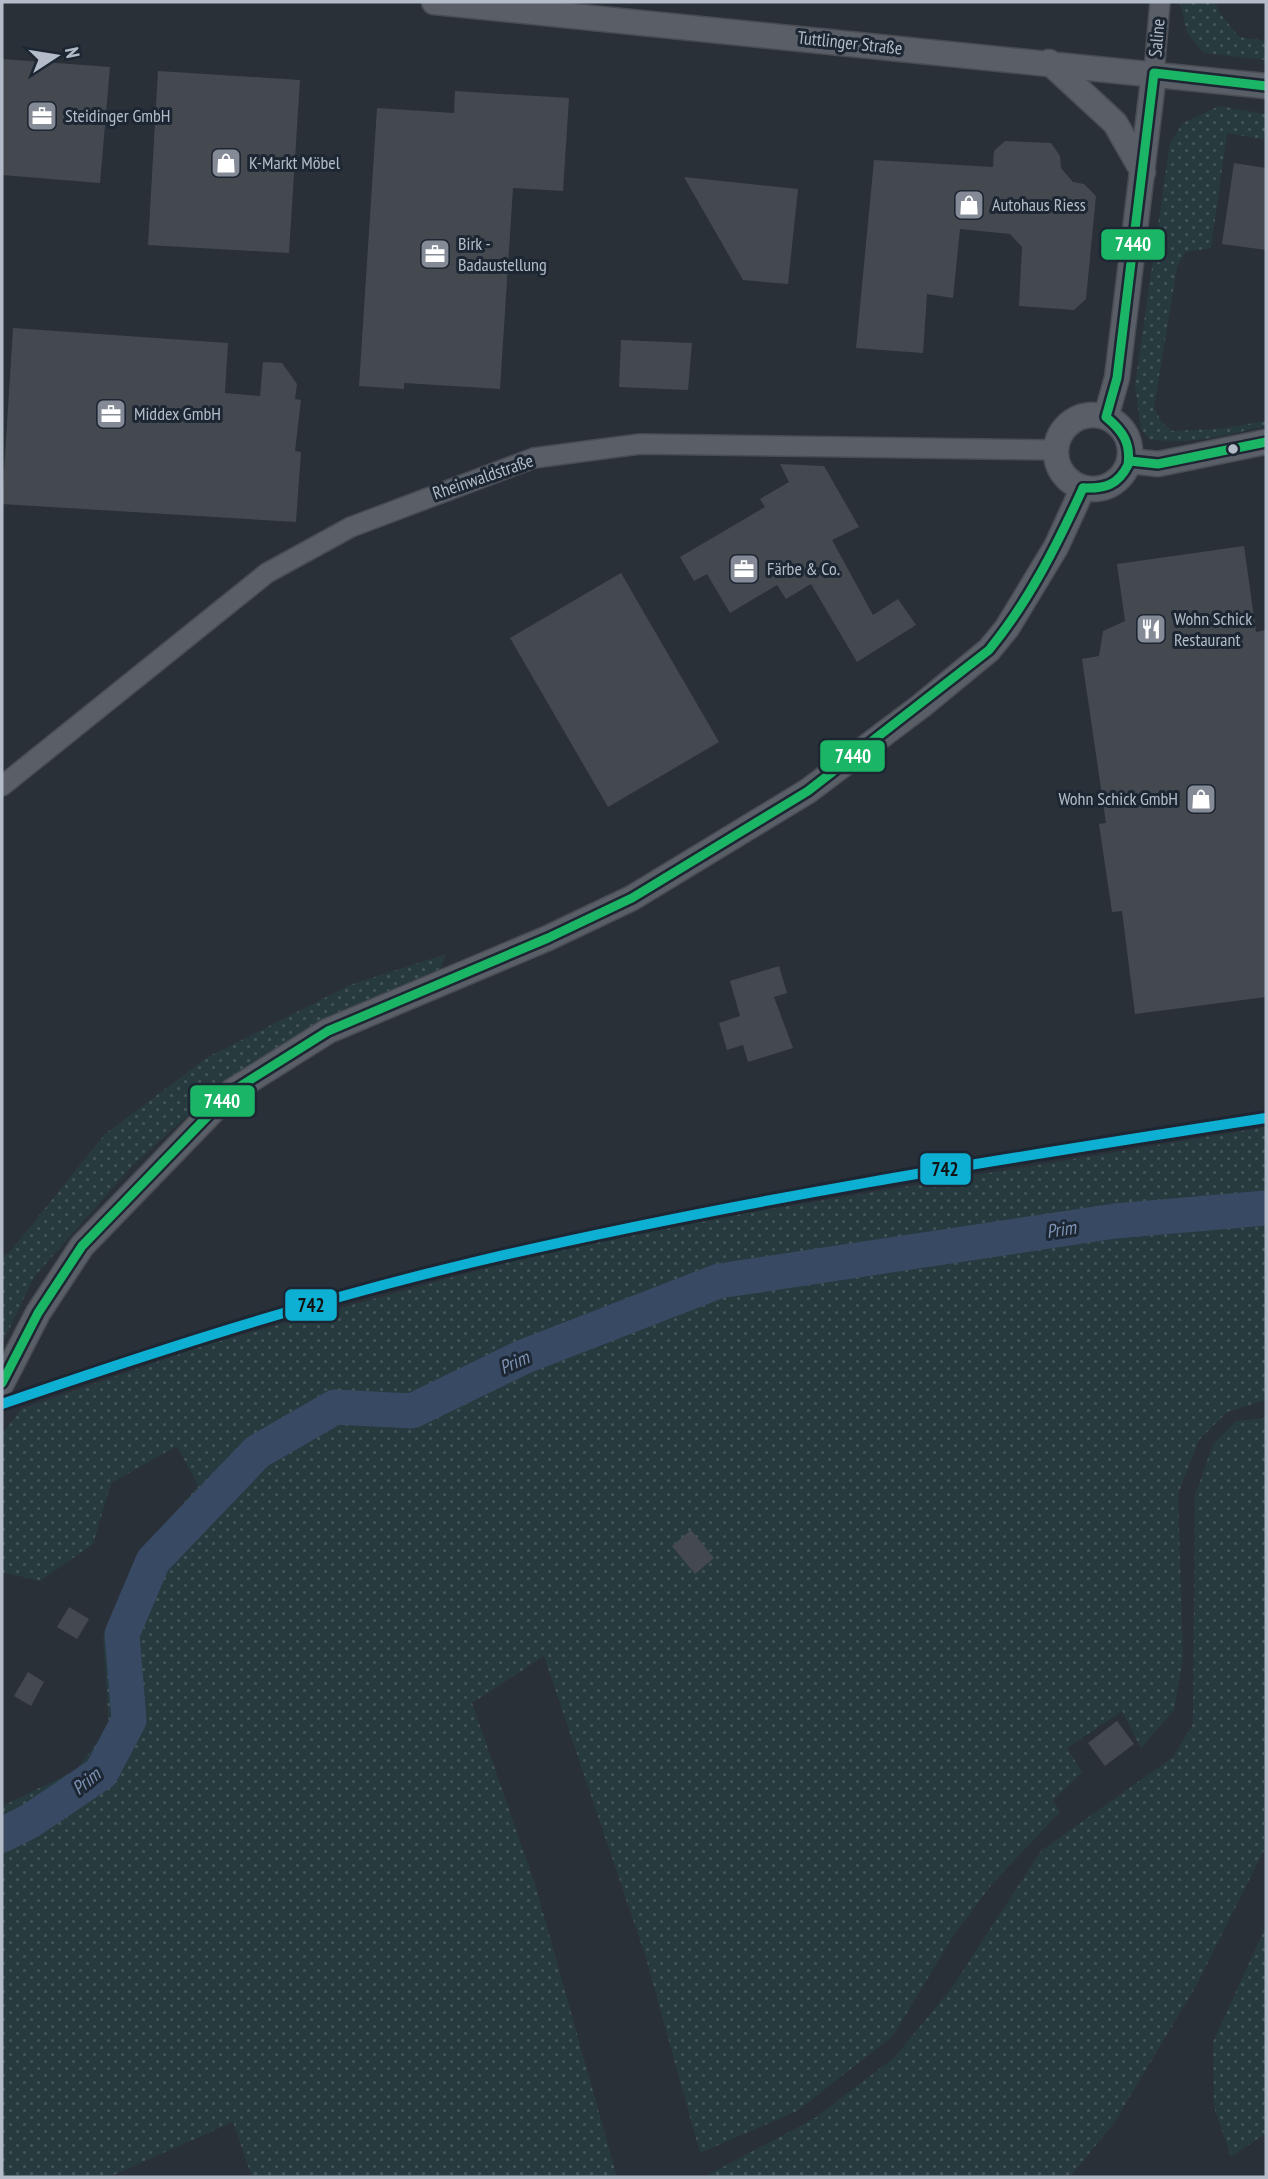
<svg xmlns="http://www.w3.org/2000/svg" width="1268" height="2179" font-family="'PT Sans Narrow',sans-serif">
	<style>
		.grass { fill: url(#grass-dots) }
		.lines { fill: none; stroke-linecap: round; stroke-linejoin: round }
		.river { stroke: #384963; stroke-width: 35 }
		.building { fill: #444950 }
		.minor-casing { stroke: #484c53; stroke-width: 22 }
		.tertiary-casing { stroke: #484c53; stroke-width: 27 }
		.minor { stroke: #5a5e66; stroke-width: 19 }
		.tertiary { stroke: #5a5e66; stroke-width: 24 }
		.bus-1-casing { stroke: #1d2633; stroke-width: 14 }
		.bus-1 { stroke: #1ab665; stroke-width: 9 }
		.rail-1-casing { stroke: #1d2633; stroke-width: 16 }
		.rail-1 { stroke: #0dafd3; stroke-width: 10 }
		.bus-dot { fill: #b4bcc9; stroke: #1d2633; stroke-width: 2.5 }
		.labels { text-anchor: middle; stroke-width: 6; stroke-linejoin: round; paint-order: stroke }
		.street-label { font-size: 18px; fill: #b4bcc9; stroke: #1d2633 }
		.poi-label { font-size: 18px; fill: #b4bcc9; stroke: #1d2633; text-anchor: start }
		.water-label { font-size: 19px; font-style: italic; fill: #7c92b1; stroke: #1d2633 }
		.line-badge { stroke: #1d2633; stroke-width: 2.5 }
		.badge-label { font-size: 19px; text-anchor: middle; font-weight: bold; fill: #fff }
		.pale-badge-label { font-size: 19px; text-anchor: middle; font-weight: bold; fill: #111 }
	</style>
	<defs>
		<pattern id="grass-dots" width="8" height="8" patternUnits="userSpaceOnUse" patternTransform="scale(1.75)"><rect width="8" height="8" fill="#273a3e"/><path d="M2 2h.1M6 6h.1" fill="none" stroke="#445559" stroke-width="1.8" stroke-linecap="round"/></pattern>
	</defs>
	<rect width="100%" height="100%" fill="#2a3038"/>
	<!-- grass -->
	<g class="grass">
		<path d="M1180 2H1216L1218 11 1239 37 1266 41V60L1204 53 1187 33Z"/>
		<path d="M1219 106 1266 114V140L1227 133 1211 248 1185 252 1177 267 1154 407 1160 420 1172 431 1218 429 1266 421V426C1226 435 1190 446 1149 439L1141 429 1135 385 1170 143 1183 123Z"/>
		<path d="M446 954 440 969 324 1019 222 1084 131 1167 34 1277 2 1344V1257L9 1253 105 1134 208 1057 350 985Z"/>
		<path d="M1266 1127V1400L1227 1412 1199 1440 1178 1494 1183 1657 1174 1710 1141 1748 1122 1711 1067 1748 1082 1772 1053 1800 1060 1812 992 1884 951 1939 893 2036 797 2111 700 2153 646 1958 544 1656 472 1703 535 1884 617 2177H252L233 2122 109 2177H2V1806L75 1771 109 1728 103 1637 141 1553 198 1486 177 1446 111 1483 93 1544 40 1581 2 1572V1435L21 1409 212 1343 534 1255 747 1213Z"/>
		<path d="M1266 1418 1264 1850 1196 1986 1114 2123 1070 2177H704L815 2118 895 2057 953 1986 1041 1851 1173 1757 1193 1724 1195 1496 1213 1444 1236 1421Z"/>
		<path d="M1266 1926V2133L1231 2157 1214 2107 1213 2042Z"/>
	</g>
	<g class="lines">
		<!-- river -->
		<path class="river" d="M2 1835 30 1821 101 1773 129 1720 122 1634 153 1561 257 1452 335 1407 412 1411 523 1357 719 1281 1115 1221 1266 1208"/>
	</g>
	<!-- building -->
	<g class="building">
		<path d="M2 59 110 67 100 183 2 175Z"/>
		<path d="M158 71 300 80 289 253 148 245Z"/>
		<path d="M455 91 569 98 563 191 513 188 500 389 404 383V389L359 386 377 108 454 113Z"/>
		<path d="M1005 141 1051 143 1060 156 1061 168 1073 182 1084 184 1096 196 1086 299 1074 310 1019 306 1022 247 1010 234 960 229 953 298 927 294 923 353 856 348 874 160 993 167 994 151Z"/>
		<path d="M1234 163 1266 168V250L1222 244Z"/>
		<path d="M684 177 798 189 788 284 743 280Z"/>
		<path d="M13 328 228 343 225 393 260 396 263 362 282 363 297 384 295 399 301 400 295 451 301 452 296 522 2 504Z"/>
		<path d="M621 340 692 343 688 390 619 387Z"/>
		<path d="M780 464 824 466 859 527 832 540 873 615 898 599 916 625 857 662 811 584 786 599 777 585 730 613 707 574 694 581 680 557 765 507 760 499 789 482Z"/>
		<path d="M1244 546 1256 632 1266 630V997L1135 1014 1122 911 1112 912 1099 824 1106 823 1082 659 1099 656 1103 631 1125 621 1117 564Z"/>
		<path d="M621 573 719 742 608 807 510 638Z"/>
		<path d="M779 966 787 993 774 997 793 1048 748 1062 743 1045 727 1050 719 1023 740 1016 730 981Z"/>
		<path d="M691 1530 714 1558 695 1574 672 1546Z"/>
		<path d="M69 1607 89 1619 77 1639 57 1627Z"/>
		<path d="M28 1672 44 1682 31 1706 14 1696Z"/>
		<path d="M1117 1721 1134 1744 1105 1766 1088 1743Z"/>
	</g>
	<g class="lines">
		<!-- minor casing -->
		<g class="minor-casing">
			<g id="minor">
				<path d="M1154 73 1160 2"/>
				<path d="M2 786 267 573 351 527 534 458 640 444 1056 450"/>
			</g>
		</g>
		<!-- tertiary casing -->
		<g class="tertiary-casing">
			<g id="tertiary">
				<path d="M434 2 1266 86"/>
				<path d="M1049 62 1115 123 1143 172"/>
				<circle cx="1093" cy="452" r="37"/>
				<path d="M1106 417 1117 378 1154 73"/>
				<path d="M1130 461 1158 464 1266 442"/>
				<path d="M2 1383 38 1313 82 1246 231 1092 328 1031 548 938 632 898 808 791 921 706 989 650 1007 628 1056 547 1083 488"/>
			</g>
		</g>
		<!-- minor -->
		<use href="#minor" class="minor"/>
		<!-- tertiary -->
		<use href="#tertiary" class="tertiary"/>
		<!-- bus-1 casing -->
		<g class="bus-1-casing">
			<g id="bus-1">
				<path d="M1130 461 1158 464 1266 442"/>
				<path d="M1083 488C1105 489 1118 485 1128 465 1131 443 1123 431 1106 417L1117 378 1154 73 1266 86"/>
				<path d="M2 1383 38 1313 82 1246 231 1092 328 1031 548 938 632 898 808 791 989 650C1029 601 1057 545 1083 488"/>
			</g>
		</g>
		<!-- bus-1 -->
		<use href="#bus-1" class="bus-1"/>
		<!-- rail-1 casing -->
		<g class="rail-1-casing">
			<path id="rail-1" d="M2 1404C156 1351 311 1301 470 1263 733 1201 1000 1159 1266 1118"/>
		</g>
		<!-- rail-1 -->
		<use href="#rail-1" class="rail-1"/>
	</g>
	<!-- icons -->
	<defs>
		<g id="office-square" transform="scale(1.575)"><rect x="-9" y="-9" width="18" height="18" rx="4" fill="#848b96" stroke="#1d2633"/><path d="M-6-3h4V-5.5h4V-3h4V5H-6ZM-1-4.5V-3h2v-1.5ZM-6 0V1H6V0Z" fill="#fff"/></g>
		<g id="shop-square" transform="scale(1.575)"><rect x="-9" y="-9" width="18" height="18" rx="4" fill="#848b96" stroke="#1d2633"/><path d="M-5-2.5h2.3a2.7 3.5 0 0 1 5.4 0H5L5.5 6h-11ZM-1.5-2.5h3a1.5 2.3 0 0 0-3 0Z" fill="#fff"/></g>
		<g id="restaurant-square" transform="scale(1.575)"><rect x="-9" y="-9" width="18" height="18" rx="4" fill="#848b96" stroke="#1d2633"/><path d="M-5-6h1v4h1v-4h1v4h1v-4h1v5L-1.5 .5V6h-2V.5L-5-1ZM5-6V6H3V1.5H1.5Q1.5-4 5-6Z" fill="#fff"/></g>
	</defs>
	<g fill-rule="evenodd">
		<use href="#office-square" x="42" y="116"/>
		<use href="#shop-square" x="226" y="163"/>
		<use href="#shop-square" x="969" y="205"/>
		<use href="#office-square" x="435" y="254"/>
		<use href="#office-square" x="111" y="414"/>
		<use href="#office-square" x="744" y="569"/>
		<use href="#restaurant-square" x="1151" y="629"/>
		<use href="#shop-square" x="1201" y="799"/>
	</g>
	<!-- markers -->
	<circle class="bus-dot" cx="1233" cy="449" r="6"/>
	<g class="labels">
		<!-- street labels -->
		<g class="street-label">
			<text transform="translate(1157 38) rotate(-85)" y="6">Saline</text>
			<text transform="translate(850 43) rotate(6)" y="6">Tuttlinger Straße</text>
			<text transform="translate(483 477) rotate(-19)" y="6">Rheinwaldstraße</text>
		</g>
		<!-- poi labels -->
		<g class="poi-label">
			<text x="65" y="122">Steidinger GmbH</text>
			<text x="249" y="169">K-Markt Möbel</text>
			<text x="992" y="211">Autohaus Riess</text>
			<text x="458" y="250">Birk -<tspan x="458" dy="21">Badaustellung</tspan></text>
			<text x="134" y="420">Middex GmbH</text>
			<text x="767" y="575">Färbe &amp; Co.</text>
			<text x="1174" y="625">Wohn Schick<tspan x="1174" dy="21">Restaurant</tspan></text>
			<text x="1178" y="805" text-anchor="end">Wohn Schick GmbH</text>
		</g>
		<!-- water labels -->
		<g class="water-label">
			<text transform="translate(1061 1229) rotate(-9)" y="7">Prim</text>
			<text transform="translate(514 1362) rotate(-24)" y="7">Prim</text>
			<text transform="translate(86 1781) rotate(-39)" y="7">Prim</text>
		</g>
	</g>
	<g class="line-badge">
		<rect x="1100" y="228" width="66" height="33" rx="7" fill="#1ab665"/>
		<rect x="819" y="739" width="67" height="34" rx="7" fill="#1ab665"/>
		<rect x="189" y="1084" width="67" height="34" rx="7" fill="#1ab665"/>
		<rect x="919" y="1152" width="53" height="34" rx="7" fill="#0dafd3"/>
		<rect x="284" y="1288" width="54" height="34" rx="7" fill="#0dafd3"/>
	</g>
	<g class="badge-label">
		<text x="1133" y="251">7440</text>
		<text x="853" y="763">7440</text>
		<text x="222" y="1108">7440</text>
	</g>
	<g class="pale-badge-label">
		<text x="945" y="1176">742</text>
		<text x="311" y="1312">742</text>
	</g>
	<!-- border -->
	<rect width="1268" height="2179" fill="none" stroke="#b4bcc9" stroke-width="7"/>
	<!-- north arrow -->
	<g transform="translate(56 56) rotate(78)" stroke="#1d2633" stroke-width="5" paint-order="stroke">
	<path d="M0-5L12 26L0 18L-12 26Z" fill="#b4bcc9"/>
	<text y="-10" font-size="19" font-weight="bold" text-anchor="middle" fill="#b4bcc9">N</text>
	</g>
</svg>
